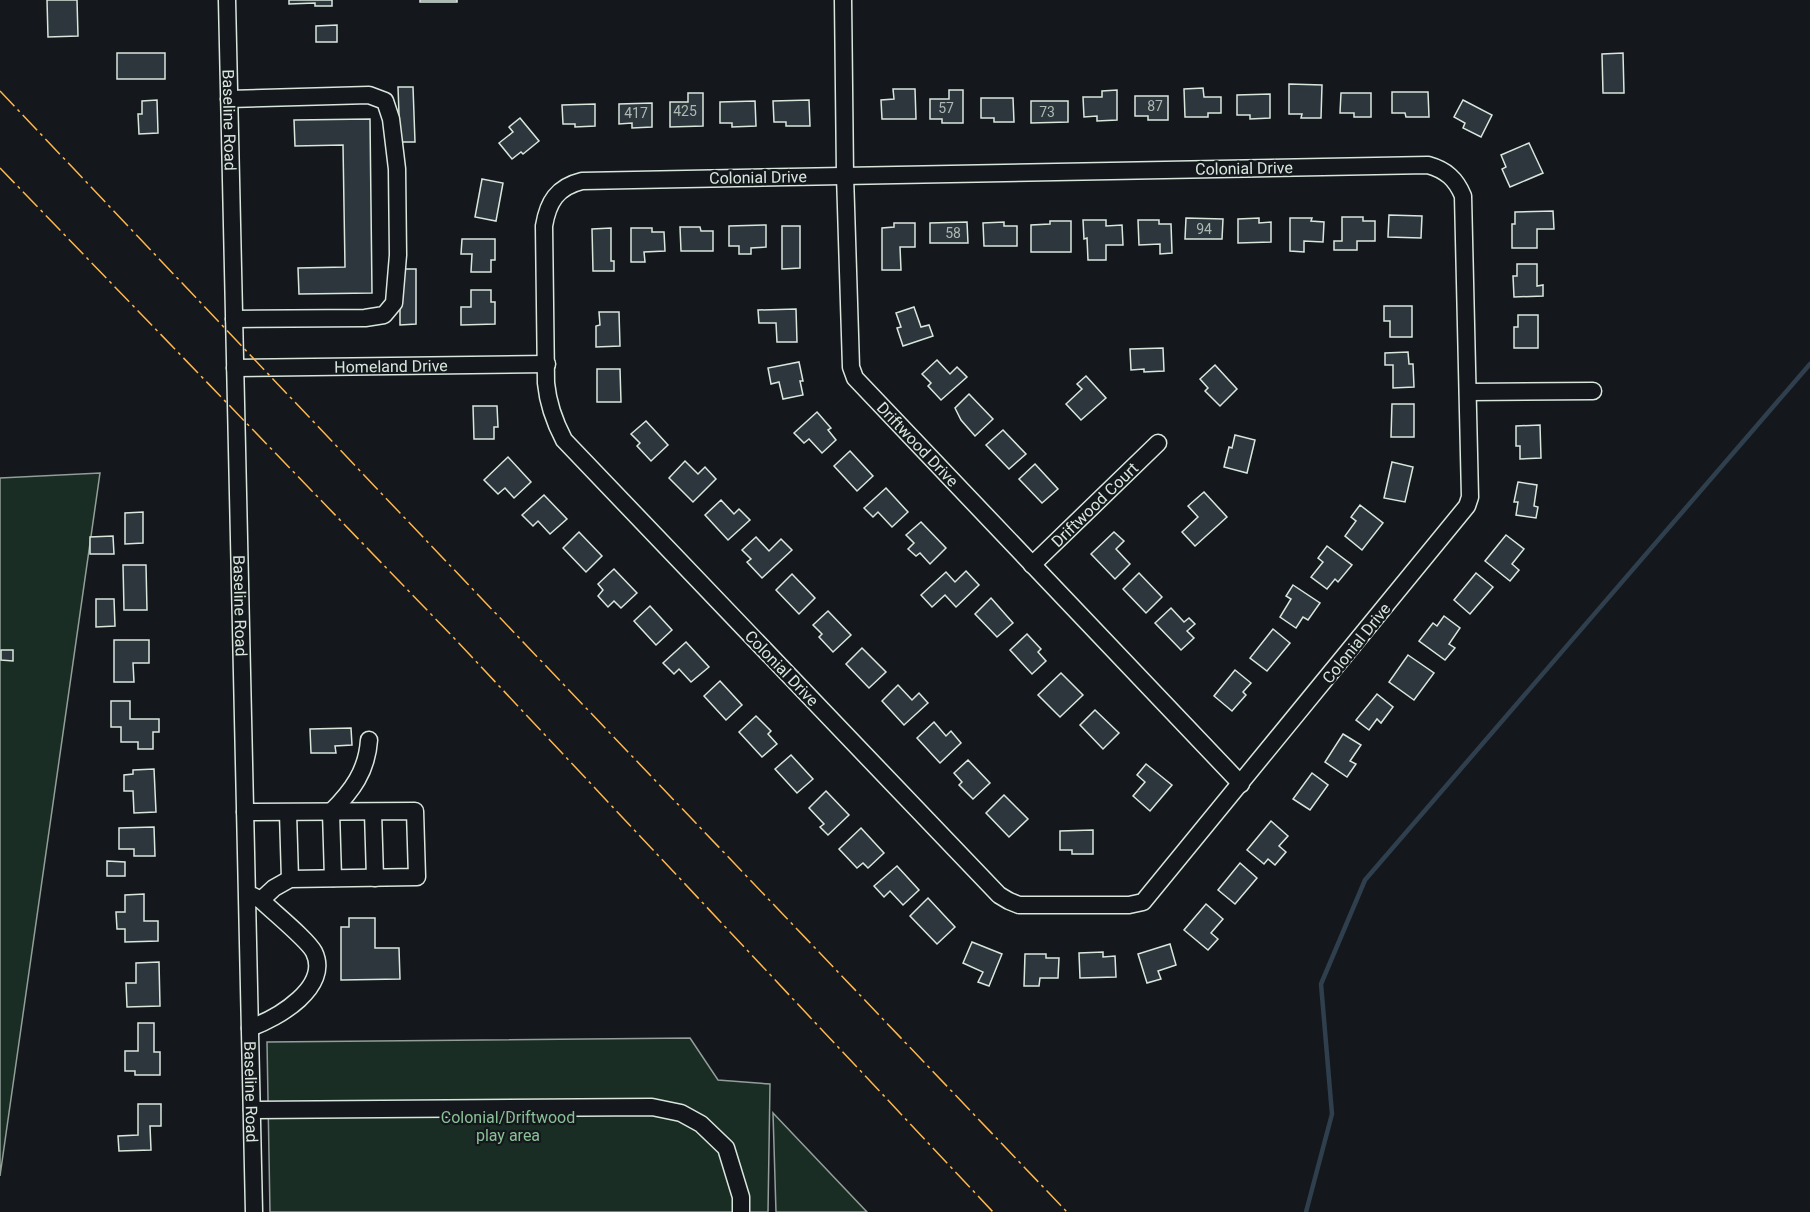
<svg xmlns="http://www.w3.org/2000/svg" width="1810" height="1212" font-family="Roboto,sans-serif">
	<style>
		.green { fill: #1a2d24; stroke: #939e99; stroke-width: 1.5 }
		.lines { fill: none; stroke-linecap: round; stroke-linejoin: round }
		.stream { stroke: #2f3f4d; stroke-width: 4.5 }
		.building { fill: #2c363c; stroke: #d8e6dc; stroke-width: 1.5 }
		.minor-casing { stroke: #d8e6dc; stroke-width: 19 }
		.minor { stroke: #14181c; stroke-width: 16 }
		.power { stroke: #ffb74d; stroke-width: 1.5; stroke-dasharray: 21 4.5 3 4.5; stroke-linecap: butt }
		.labels { text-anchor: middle; stroke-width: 4.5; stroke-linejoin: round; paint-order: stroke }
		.number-label { font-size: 14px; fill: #adbab4 }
		.street-label { font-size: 16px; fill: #d8e6dc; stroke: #14181c }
		.park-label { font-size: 16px; fill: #8ac095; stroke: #14181c }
	</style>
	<rect width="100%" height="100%" fill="#14181c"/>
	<!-- green -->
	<g class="green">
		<path d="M100 473 0 1176V478Z"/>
		<path d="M690 1038 718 1080 770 1084 768 1212H270L267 1042Z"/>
		<path d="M773 1113 867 1212H776Z"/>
	</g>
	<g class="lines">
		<!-- stream -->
		<path class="stream" d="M1306 1212 1332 1114 1321 984 1365 880 1810 364"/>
	</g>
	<!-- building -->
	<g class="building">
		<path d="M47 0H77L78 36 48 37Z"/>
		<path d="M289 0H332V6H315V3L289 4Z"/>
		<rect x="420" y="0" width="37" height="2"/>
		<path d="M337 25V42H316V26Z"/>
		<rect x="117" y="53" width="48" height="26"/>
		<path d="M1623 53 1624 93H1603L1602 54Z"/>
		<path d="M1289 84 1322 85 1321 118H1301L1302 114H1289Z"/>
		<path d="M398 87H413L415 142H400Z"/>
		<path d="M1203 88 1204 97H1221V113H1208V117H1185L1184 89Z"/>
		<path d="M893 89H915L916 119H882L881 100 894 99Z"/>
		<path d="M949 90H963V123H942V119H930V99H949Z"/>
		<path d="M1117 90V120L1097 121V116L1084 117 1083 97H1102V91Z"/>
		<path d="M1392 92H1428L1429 117H1406L1405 113H1392Z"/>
		<path d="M688 93H703V126L670 127V102H688Z"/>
		<path d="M1341 93H1371V117H1354V113H1340Z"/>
		<path d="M1270 94V118L1250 119V115H1237V95Z"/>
		<path d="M1135 96H1168V120H1148V116H1135Z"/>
		<path d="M981 98H1013L1014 122H994V118H981Z"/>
		<path d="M157 100 158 133 139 134 138 114H142V101Z"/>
		<path d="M809 100 810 126H786V122H774L773 101Z"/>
		<path d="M1463 100 1492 115 1481 137 1463 128 1465 123 1454 117Z"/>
		<path d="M755 101 756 126 732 127V123H720V102Z"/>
		<path d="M1031 101H1068V122L1031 123Z"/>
		<path d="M652 103V127L632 128V123L619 124V104Z"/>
		<path d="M595 104V126L575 127V124H563L562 105Z"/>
		<path d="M520 118 539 141 523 154 521 152 512 159 499 143 513 132 509 127Z"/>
		<path d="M370 119 372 293 299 294 298 268 345 267 343 145 295 146 294 120Z"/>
		<path d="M1529 143 1543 173 1510 187 1502 169 1506 167 1501 155Z"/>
		<path d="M482 179 503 183 496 221 475 217Z"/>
		<path d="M1553 211 1554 229H1537V248H1512V224H1515V212Z"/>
		<path d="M1389 215 1422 216 1421 238 1388 237Z"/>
		<path d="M1342 217H1363V221H1375V241H1357V250H1334V241H1342Z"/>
		<path d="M1186 218 1223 219 1222 239H1185Z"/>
		<path d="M1259 218V223L1271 222V242L1238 243V219Z"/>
		<path d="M1290 218H1312L1311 221 1324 222 1323 242 1304 241V252L1290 251Z"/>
		<path d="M1083 220H1106V226L1122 225 1123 245H1106V260H1088L1087 238 1084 239Z"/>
		<path d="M1138 220H1159V224H1171L1172 253 1160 254V244L1139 245Z"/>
		<path d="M1050 221H1071V252H1031V225L1050 224Z"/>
		<path d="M967 222 968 243H930V223Z"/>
		<path d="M1004 222V226H1017V246H984L983 223Z"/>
		<path d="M894 223H915V247H900L901 270H882V228L894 227Z"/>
		<path d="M766 225V247L751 248V254H739V246H729V226Z"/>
		<path d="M782 226H800V268L782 269Z"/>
		<path d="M680 227H700L701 231H713V251H681Z"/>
		<path d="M611 228V261H614V271H593L592 229Z"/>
		<path d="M631 228H652V232H664L665 251 644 252 645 262H631Z"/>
		<path d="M462 239H495V260H491V272H471L472 254H461Z"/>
		<path d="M1517 264H1537V286L1543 285V296L1514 297 1513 276H1517Z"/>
		<path d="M400 269H416V324L400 325Z"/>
		<path d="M471 290H491V302H495V324L461 325V307H471Z"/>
		<path d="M1384 306H1412V337H1390V321H1384Z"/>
		<path d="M914 307 921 327 929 325 933 336 903 346 897 328 901 327 896 313Z"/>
		<path d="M796 309 797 342H777L776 323H759L758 310Z"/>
		<path d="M599 312H619L620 346 596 347V326L600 325Z"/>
		<path d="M1518 315H1538V348H1514V327H1518Z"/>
		<path d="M1163 348 1164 371 1144 372V369L1131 370 1130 349Z"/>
		<path d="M1408 352 1409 364H1413L1414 387 1393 388V365H1385V353Z"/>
		<path d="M937 360 950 374 957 367 967 377 941 400 928 386 931 383 922 374Z"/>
		<path d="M799 362 803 381H800L803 395 783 399 779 382 771 384 768 368Z"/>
		<path d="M1215 365 1237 389 1220 406 1205 391 1208 388 1200 379Z"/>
		<path d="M597 369H620L621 402H597Z"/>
		<path d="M1086 376 1106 398 1081 420 1066 404 1082 389 1077 384Z"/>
		<path d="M969 394 993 419 975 436 961 420 955 408Z"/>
		<path d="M1392 404H1414V437H1391Z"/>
		<path d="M473 406H497L498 427H494V439H474Z"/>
		<path d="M817 412 831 428 828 430 836 440 822 453 809 439 804 443 794 433Z"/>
		<path d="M646 421 668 445 651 461 637 446 640 443 631 434Z"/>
		<path d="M1540 425 1541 458 1520 459V446H1516V426Z"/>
		<path d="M1003 430 1026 454 1009 469 986 445Z"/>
		<path d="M1235 435 1255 440 1247 473 1224 467 1229 447 1232 448Z"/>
		<path d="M850 451 873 476 857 491 834 466Z"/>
		<path d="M508 457 531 482 514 498 505 488 498 494 484 480Z"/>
		<path d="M685 461 698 474 705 467 716 479 693 502 669 478Z"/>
		<path d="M1392 462 1413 467 1405 502 1384 498Z"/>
		<path d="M1035 464 1058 489 1042 503 1019 479Z"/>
		<path d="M1518 482 1537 485 1534 506 1538 507 1536 518 1516 515 1518 502H1514Z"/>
		<path d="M886 488 908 512 892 527 878 512 873 517 864 508Z"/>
		<path d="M1204 492 1227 517 1195 546 1182 532 1198 517 1188 506Z"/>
		<path d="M544 495 567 519 550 534 538 521 533 526 522 515Z"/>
		<path d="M721 500 734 514 739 509 750 520 728 540 705 515Z"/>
		<path d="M1360 505 1383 523 1362 550 1345 536 1356 521 1351 517Z"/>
		<path d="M143 512V543L125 544V513Z"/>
		<path d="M921 522 946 548 930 564 920 553 916 556 908 549 914 543 906 535Z"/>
		<path d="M579 532 602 556 586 572 563 548Z"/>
		<path d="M1114 532 1124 541 1116 549 1130 564 1115 579 1091 554Z"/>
		<path d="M1506 535 1524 549 1512 564 1519 570 1510 581 1485 561Z"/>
		<path d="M113 536 114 554H90V537Z"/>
		<path d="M756 537 769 551 781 539 792 550 762 578 747 562 751 559 742 550Z"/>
		<path d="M1327 546 1352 565 1338 582 1335 579 1327 589 1311 577 1323 562 1318 558Z"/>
		<path d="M123 565H146L147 610H124Z"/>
		<path d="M614 569 637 593 621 608 614 601 608 607 598 596 603 590 598 584Z"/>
		<path d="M966 571 979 585 956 607 945 595 932 607 921 595 946 572 955 582Z"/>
		<path d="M1139 573 1162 597 1146 613 1123 589Z"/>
		<path d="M1476 573 1493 587 1470 614 1454 600Z"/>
		<path d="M792 574 815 598 799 614 776 590Z"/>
		<path d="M1293 585 1320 603 1308 620 1303 617 1296 628 1280 617 1291 599 1286 596Z"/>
		<path d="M991 598 1013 623 997 637 975 614Z"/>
		<path d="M96 599H114L115 626 96 627Z"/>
		<path d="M650 606 672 630 656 645 634 621Z"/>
		<path d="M1171 608 1184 622 1189 618 1195 624 1187 631 1194 638 1181 650 1155 623Z"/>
		<path d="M828 611 851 635 833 652 819 637 822 634 813 625Z"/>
		<path d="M1444 616 1460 628 1449 644 1455 648 1445 660 1419 641 1433 623 1437 626Z"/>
		<path d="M1273 629 1290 643 1267 671 1250 658Z"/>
		<path d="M1027 634 1041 649 1038 652 1046 661 1032 674 1010 650Z"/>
		<path d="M114 640H149V663H133L134 682H114Z"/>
		<path d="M686 642 709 667 691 682 679 669 674 674 663 663Z"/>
		<path d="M862 648 886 672 869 688 846 664Z"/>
		<path d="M1 650H13V661L1 660Z"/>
		<path d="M1408 655 1434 673 1414 700 1389 682Z"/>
		<path d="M1235 670 1251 683 1243 692 1246 695 1232 711 1214 696Z"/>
		<path d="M1061 673 1083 695 1060 717 1038 695Z"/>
		<path d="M720 681 742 705 726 720 704 696Z"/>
		<path d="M898 685 912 700 919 693 928 703 904 725 882 701Z"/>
		<path d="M1377 694 1393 707 1381 723 1377 719 1369 730 1356 720Z"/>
		<path d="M111 701H130V719H159V732H153V749H138V742H121V727H111Z"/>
		<path d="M1095 710 1119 733 1103 749 1080 725Z"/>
		<path d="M756 716 771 731 768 734 777 744 762 757 739 732Z"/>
		<path d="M934 722 946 736 951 731 961 743 940 763 917 738Z"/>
		<path d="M351 728 352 745 335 746 336 753H311L310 729Z"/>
		<path d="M1343 734 1361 745 1350 761 1356 764 1347 777 1325 762Z"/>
		<path d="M791 755 813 779 797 793 775 769Z"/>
		<path d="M968 760 990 783 973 799 959 785 962 782 954 773Z"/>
		<path d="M1146 764 1172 785 1150 811 1133 796 1145 782 1137 775Z"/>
		<path d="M154 769 156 812 134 813 133 791H124V775L133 774V770Z"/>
		<path d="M1312 773 1328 785 1310 810 1293 799Z"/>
		<path d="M826 791 849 815 828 835 820 827 824 824 809 808Z"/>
		<path d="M1004 795 1028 819 1009 837 986 813Z"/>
		<path d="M1271 821 1288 836 1279 846 1286 852 1275 865 1268 859 1264 864 1247 850Z"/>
		<path d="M154 827 155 856H134V849H119V828Z"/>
		<path d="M861 828 884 853 868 868 863 863 857 868 839 849Z"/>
		<path d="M1093 830V854H1072V850H1060V831Z"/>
		<path d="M107 861 125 862V876H107Z"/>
		<path d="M1240 863 1257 878 1235 904 1218 890Z"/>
		<path d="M897 866 919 890 903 905 890 891 884 897 874 886Z"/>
		<path d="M144 894V921H158V941L125 942V929H117L116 912H125V895Z"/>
		<path d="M928 898 955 927 937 944 910 916Z"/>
		<path d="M1206 904 1223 919 1211 933 1218 939 1208 950 1184 930Z"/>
		<path d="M349 918H375V948H399L400 979 341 980V927H349Z"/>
		<path d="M972 942 1002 954 989 986 978 982 983 972 963 963Z"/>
		<path d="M1170 944 1176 965 1158 971 1161 979 1147 983 1138 954Z"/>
		<path d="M1103 952V957L1115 956 1116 977 1080 978 1079 953Z"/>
		<path d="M1025 954H1046V958H1059L1058 978H1040L1039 986H1024Z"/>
		<path d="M159 962 160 1006 127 1007 126 983H136V963Z"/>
		<path d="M138 1023H154V1052H160V1075H135V1071H125V1051H138Z"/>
		<path d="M138 1104H161V1126H150L151 1150 119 1151 118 1136 138 1135Z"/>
	</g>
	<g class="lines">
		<!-- minor casing -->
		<g class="minor-casing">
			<g id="minor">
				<path id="s1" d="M227 0 254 1212"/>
				<path id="s2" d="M843 0 845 175 851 367 855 378 1241 784"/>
				<path d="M229 99 369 95 385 101 391 119 397 169 398 255 394 303 384 315 365 318 234 319"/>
				<path d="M1428 165C1446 170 1456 179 1463 196L1470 497 1467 506 1143 902 1129 905H1019L1009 901 999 895 564 440C554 421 548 404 546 383L544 226C548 202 557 187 582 181Z"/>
				<path id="s3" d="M235 368 547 364"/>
				<path d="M1468 392 1593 391"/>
				<path id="s4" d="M1032 565 1158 443"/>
				<path d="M245 812 415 811 417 877 290 879 274 888 261 900"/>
				<path d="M373 812 375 878"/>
				<path d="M288 813 290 879"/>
				<path d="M333 878 331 812C352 791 367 771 369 740"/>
				<path d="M250 1028C278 1018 331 987 314 952 308 940 272 911 261 900L253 896"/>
				<path d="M252 1110 652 1107 681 1113 701 1124 726 1148 741 1197V1212"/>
			</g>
		</g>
		<!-- minor -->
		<use href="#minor" class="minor"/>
		<!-- power -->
		<g class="power">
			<path d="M0 91 400 513 1067 1212"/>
			<path d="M0 168 454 638 993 1212"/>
		</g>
	</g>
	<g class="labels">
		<!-- number labels -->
		<g class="number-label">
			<text x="1155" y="111">87</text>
			<text x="946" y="113">57</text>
			<text x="685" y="116">425</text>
			<text x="1047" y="117">73</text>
			<text x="636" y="118">417</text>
			<text x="1204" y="234">94</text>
			<text x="953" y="238">58</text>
		</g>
		<!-- street labels -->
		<g class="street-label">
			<text dy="6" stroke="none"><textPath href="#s1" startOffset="120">Baseline Road</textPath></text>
			<text transform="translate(1244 168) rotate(-1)" y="6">Colonial Drive</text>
			<text transform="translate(758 177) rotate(-1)" y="6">Colonial Drive</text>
			<text dy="6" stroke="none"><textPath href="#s3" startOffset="156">Homeland Drive</textPath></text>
			<text dy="6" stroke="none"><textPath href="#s2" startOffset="470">Driftwood Drive</textPath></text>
			<text dy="6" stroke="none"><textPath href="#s4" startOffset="87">Driftwood Court</textPath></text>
			<text dy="6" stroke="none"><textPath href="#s1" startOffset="606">Baseline Road</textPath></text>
			<text transform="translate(1356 643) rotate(-51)" y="6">Colonial Drive</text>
			<text transform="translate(782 668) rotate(46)" y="6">Colonial Drive</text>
			<text dy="6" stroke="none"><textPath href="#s1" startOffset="1092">Baseline Road</textPath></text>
		</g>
		<!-- park labels -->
		<g class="park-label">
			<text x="508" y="1123">Colonial/Driftwood<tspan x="508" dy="18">play area</tspan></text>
		</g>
	</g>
</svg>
